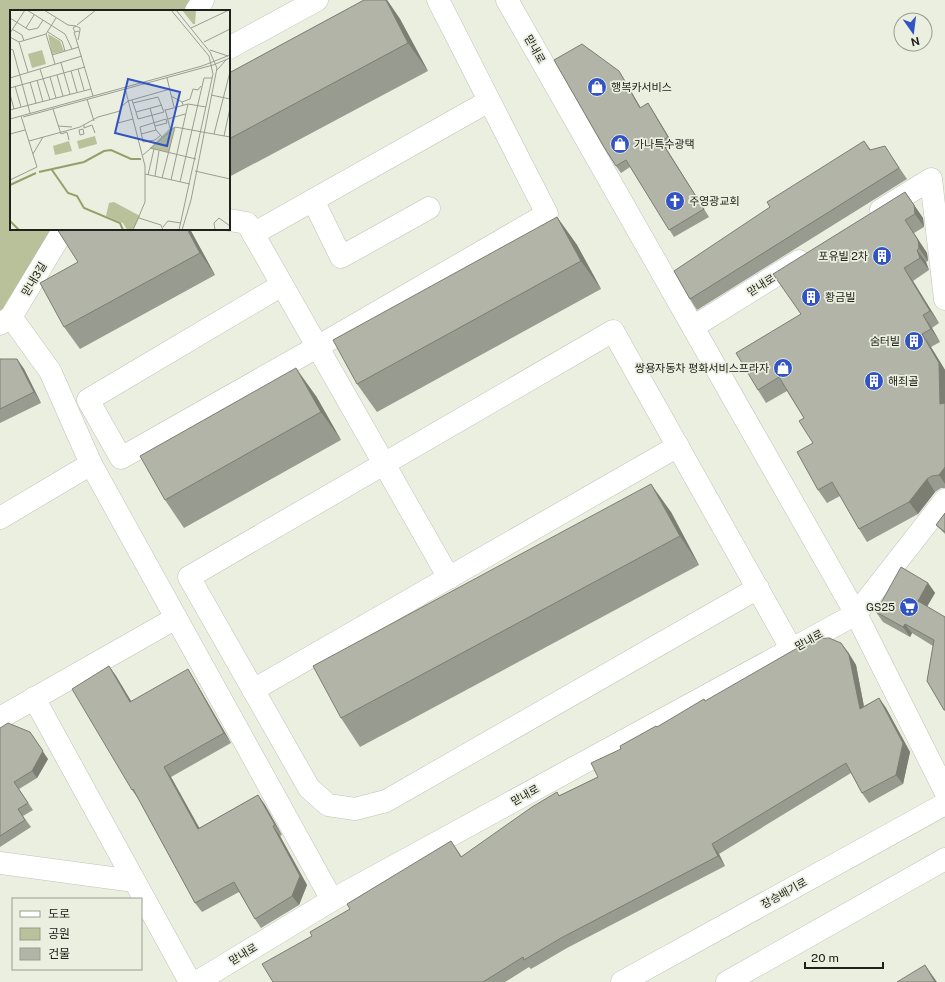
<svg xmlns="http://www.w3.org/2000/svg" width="945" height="982" font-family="'Public Sans','Noto Sans KR',sans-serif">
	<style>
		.green { fill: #b9c19a }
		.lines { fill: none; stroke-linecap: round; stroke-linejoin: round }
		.minor-casing { stroke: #bfc2b5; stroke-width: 23 }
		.minor { stroke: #fff; stroke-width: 22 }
		.wall { fill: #989b8f }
		.shaded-wall { fill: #7c7e74 }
		.building { fill: #b1b4a6; stroke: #7c7e74 }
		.labels { text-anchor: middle; stroke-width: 3.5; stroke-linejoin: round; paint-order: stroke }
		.street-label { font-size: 11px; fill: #20211c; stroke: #ebefe0 }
		.poi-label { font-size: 11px; fill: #20211c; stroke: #ebefe0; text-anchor: start }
		.inset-river { fill: none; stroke: #959f6a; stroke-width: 2 }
		.inset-road { fill: none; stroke: #9a9d92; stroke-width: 1 }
		.view { fill: #3253c3; fill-opacity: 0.15; stroke: #3253c3; stroke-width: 2 }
		.inset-edge { fill: none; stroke: #20211c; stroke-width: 2 }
	</style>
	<rect width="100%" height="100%" fill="#ebefe0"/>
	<!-- green -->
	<path class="green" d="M0 0H203L196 11H11V229H64L0 324Z"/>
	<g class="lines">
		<!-- minor casing -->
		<g class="minor-casing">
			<g id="minor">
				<path d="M507 0 856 614 945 791"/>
				<path d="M196 11 203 0"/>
				<path d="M229 48 317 0"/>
				<path d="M313 200 341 257 429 208"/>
				<path d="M881 210 931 179 945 299"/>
				<path d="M229 220 247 223 449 578"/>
				<path d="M253 234 489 101"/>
				<path d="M282 285 88 400 121 458 317 347 547 214 438 0"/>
				<path d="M11 317 50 371 91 464 332 900"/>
				<path d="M0 324 11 317 64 229"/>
				<path d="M693 327 799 261"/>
				<path d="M0 518 91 464"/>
				<path d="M758 588 386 801 355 809 328 805 309 788 189 577 613 331C673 437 733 543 792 650"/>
				<path d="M253 690 678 446"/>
				<path d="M34 698 190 982"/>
				<path d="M0 718 176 618"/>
				<path d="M0 863 134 881"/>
				<path d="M197 982 332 900 856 614 945 500"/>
				<path d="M622 982 945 804"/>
				<path d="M727 982 945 859"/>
			</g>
		</g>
		<!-- minor -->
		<use href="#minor" class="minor"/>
	</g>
	<!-- wall -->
	<g class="wall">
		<path d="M364 0H387L400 19 428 71 229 177V73Z"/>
		<path d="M624 79 640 108 648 103 653 111 673 144 666 148 709 217 674 237 630 167 621 173 616 166Z"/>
		<path d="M864 141 871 150 892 157 907 179 697 310 690 299 770 207Z"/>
		<path d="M905 192 923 218 924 227 914 233 927 253 928 261 926 262 929 270 913 281 939 323 932 328 940 342 931 347 945 370V488H941L935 492 918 514 867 542 859 529 840 496 827 503 818 490 813 443 804 418 787 391 766 403 758 390 801 314Z"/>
		<path d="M557 217 577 245 601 289 377 412 357 384Z"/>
		<path d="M191 231 215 275 80 349 64 327Z"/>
		<path d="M0 359H17L24 369 41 403 0 423Z"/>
		<path d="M316 396 341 440 184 528 165 500Z"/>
		<path d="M671 512 699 565 360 747 341 718Z"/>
		<path d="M945 513V534L936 525Z"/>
		<path d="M928 583 935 593 927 607 945 617V711L927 681 933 646 912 633 910 637 883 622 876 612Z"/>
		<path d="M848 652 856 665 864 706 879 698 886 708 910 752 903 784 869 803 862 793 851 773 719 854 725 866 567 948 531 969 529 967 505 982H273L312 936 350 909 451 841 462 857 560 795 598 777 621 749 657 727 705 701Z"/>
		<path d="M109 666 116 676 131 701 194 679 231 743 171 777 199 828 258 795 265 805 282 835 280 836 307 885 299 905 261 928 255 919 239 892 202 912 195 903 139 800 132 790Z"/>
		<path d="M0 728 48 759 37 778 19 789 33 810 23 816 31 827 0 847Z"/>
	</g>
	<!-- shaded-wall -->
	<g class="shaded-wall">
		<path d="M386 0H387L400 19 428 71 408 43Z"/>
		<path d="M619 71 624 79 645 115 640 108Z"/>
		<path d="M648 103 653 111 673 144 668 137Z"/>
		<path d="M661 141 666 148 709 217 704 209Z"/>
		<path d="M905 192 923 218 924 227 915 214Z"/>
		<path d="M557 217 577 245 601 289 581 261Z"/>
		<path d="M905 220 927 253 928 261 919 248Z"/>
		<path d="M187 229H190L191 231 215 275 200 253Z"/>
		<path d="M917 250 926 262 929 270 920 258Z"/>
		<path d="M904 268 913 281 939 323 930 311Z"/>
		<path d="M923 315 932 328 940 342 931 329Z"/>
		<path d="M922 334 931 347 945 370V411L940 404Z"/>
		<path d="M17 359 24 369 41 403 34 392Z"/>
		<path d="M296 368 316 396 341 440 321 412Z"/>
		<path d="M945 467V484L939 475Z"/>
		<path d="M927 479 935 492 918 514 909 502Z"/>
		<path d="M651 484 671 512 699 565 680 536Z"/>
		<path d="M928 583 935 593 924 611 918 601Z"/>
		<path d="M905 624 912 633 910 637 903 627Z"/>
		<path d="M841 643 848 652 856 665 866 718 860 709Z"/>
		<path d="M109 666 116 676 137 711 130 702Z"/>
		<path d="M188 669 194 679 231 743 224 733Z"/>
		<path d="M879 698 886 708 910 752 903 784 896 775Z"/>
		<path d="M30 732 48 759 37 778 32 771Z"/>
		<path d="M164 767 171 777 205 838 198 829Z"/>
		<path d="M258 795 265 805 282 835 275 825Z"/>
		<path d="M273 826 280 836 307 885 299 905 292 896Z"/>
		<path d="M712 844 719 854 725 866 718 856Z"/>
		<path d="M925 965 937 982H935Z"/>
	</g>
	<!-- building -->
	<g class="building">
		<path d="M364 0H386L408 43 229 139V73Z"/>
		<path d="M582 44 619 71 640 108 648 103 668 137 661 141 704 209 669 230 626 160 616 166 604 147 554 60Z"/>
		<path d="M864 141 870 150 885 146 899 168 690 299 674 271 770 207 767 202Z"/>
		<path d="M905 192 914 205 915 214 905 220 918 240 919 248 917 250 920 258 904 268 930 311 923 315 931 329 922 334 939 363 940 404 945 403V467L939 475 932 476 927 479 909 502 859 529 832 482 818 490 797 452 813 443 799 421 804 418 779 377 758 390 736 353 801 314 773 274Z"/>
		<path d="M557 217 581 261 357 384 333 340Z"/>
		<path d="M57 229H187L200 253 64 327 40 283 78 262Z"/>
		<path d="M0 359H17L34 392 0 409Z"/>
		<path d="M296 368 321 412 165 500 140 456Z"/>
		<path d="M651 484 680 536 341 718 313 666Z"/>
		<path d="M945 513V532L936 525Z"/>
		<path d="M901 567 928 583 918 601 945 617V710H944L927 681 934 640 905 624 903 627 876 612Z"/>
		<path d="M829 638 841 643 849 655 860 709 879 698 903 743 896 775 862 793 846 763 712 844 718 856 561 938 524 960 523 957 483 982H273L262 964 312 936 310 932 350 909 347 904 451 841 461 857 532 807 557 792 559 796 598 777 591 763 621 749 620 746 656 726 657 727 704 699 705 701 813 639Z"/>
		<path d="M109 666 130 702 188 669 224 733 164 767 198 829 258 795 275 825 273 826 300 876 292 896 255 919 234 882 195 903 133 789 132 790 72 689Z"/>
		<path d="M8 723 30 732 43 751 32 771 14 782 28 803 18 809 25 820 0 836V728Z"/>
		<path d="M925 965 935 982H897Z"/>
	</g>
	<!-- icons -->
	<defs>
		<g id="shop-disc" transform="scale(1)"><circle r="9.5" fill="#3253c3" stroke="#ebefe0"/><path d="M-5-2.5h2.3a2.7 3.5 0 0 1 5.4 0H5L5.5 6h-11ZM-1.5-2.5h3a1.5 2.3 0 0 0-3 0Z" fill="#fff"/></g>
		<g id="church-disc" transform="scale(1)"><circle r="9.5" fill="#3253c3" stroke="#ebefe0"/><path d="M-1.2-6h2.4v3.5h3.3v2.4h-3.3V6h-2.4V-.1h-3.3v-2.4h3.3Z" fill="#fff"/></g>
		<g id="building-disc" transform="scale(1)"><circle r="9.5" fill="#3253c3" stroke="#ebefe0"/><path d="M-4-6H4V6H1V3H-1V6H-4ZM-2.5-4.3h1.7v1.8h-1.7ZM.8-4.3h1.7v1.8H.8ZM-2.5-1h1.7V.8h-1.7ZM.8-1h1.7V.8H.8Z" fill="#fff"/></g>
		<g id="supermarket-disc" transform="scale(1)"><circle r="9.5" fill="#3253c3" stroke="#ebefe0"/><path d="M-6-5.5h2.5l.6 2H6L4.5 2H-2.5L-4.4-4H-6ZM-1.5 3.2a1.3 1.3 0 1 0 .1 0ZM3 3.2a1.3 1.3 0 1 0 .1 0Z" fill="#fff"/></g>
	</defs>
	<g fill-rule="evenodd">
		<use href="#shop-disc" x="597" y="87"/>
		<use href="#shop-disc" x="620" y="144"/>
		<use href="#church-disc" x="675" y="201"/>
		<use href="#building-disc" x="882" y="256"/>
		<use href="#building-disc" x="811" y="297"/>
		<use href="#building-disc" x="914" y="341"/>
		<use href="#shop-disc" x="783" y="368"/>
		<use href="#building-disc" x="874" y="381"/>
		<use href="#supermarket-disc" x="909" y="607"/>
	</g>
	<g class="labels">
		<!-- street labels -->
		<g class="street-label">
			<text transform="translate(535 49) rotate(60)" y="4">맏내로</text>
			<text transform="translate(34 279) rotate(-59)" y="4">맏내3길</text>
			<text transform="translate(761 285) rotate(-32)" y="4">맏내로</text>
			<text transform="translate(809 640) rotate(-29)" y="4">맏내로</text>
			<text transform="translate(525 795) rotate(-29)" y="4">맏내로</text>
			<text transform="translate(784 893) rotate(-29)" y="4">장승배기로</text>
			<text transform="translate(243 954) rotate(-31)" y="4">맏내로</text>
		</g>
		<!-- poi labels -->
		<g class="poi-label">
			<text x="611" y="91">행복카서비스</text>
			<text x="634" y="148">가나특수광택</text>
			<text x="689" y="205">주영광교회</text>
			<text x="868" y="260" text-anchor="end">포유빌 2차</text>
			<text x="825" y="301">황금빌</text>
			<text x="900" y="345" text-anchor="end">숨터빌</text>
			<text x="769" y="372" text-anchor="end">쌍용자동차 평화서비스프라자</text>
			<text x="888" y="385">해죄골</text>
			<text x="895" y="611" text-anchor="end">GS25</text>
		</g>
	</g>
	<!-- overview -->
	<g transform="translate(10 10)">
		<rect width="220" height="220" fill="#ebefe0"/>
		<path d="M172 0H186L185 14H183ZM38 24 50 31 54 41 42 44ZM32 40 36 54 22 58 18 44ZM165 117 159 143 140 138 160 118ZM85 126 87 134 69 139 67 131ZM59 131 62 141 45 145 43 136ZM104 192 130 206 123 220H117L113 213 96 206 99 193Z" fill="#b9c19a"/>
		<path class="inset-river" d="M42 160 58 183 67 186 74 198 110 213 113 220M29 162 74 152 94 141 101 140 121 149H131M0 175 26 163M0 211 9 220"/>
		<path class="inset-road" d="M17 0 55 24 62 39M34 0 58 15 66 16M161 0 199 46 203 64 169 220M166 0 200 42 207 58 181 190 172 220M0 8 19 20M67 15 86 0M16 18 24 5M181 18 219 0M2 19 12 25 14 31M19 20 28 18 33 10M38 22 52 31 55 41M64 22 83 86M0 23 15 0M36 24 45 54M0 27 9 32 36 24 46 8M68 30 70 20V18L66 16 63 18 65 22 69 21M9 32 18 62M194 32 220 19M0 39 3 40 20 103M200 40 218 46M42 45 69 37M51 53 60 84M30 59 40 90M68 59 74 80M207 60 216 50M61 61 67 82M47 65 53 86M40 67 46 88M0 68 72 46M157 68 164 97M27 70 33 92M20 72 26 93M5 76 11 97M0 78 75 57M115 78 135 156V192L123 220M0 84 4 99M201 85 220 89M161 86 172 92M77 89 84 111M122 90 126 102 128 109 154 102 148 87 123 93M173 95 172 92 180 89 183 79 188 80 191 76M140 98 146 120 152 127M43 99 51 124 57 122 59 130M155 99 160 118M0 100 81 79M156 100 178 94 196 97M126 102 152 95M13 107 203 55 220 48M0 109 192 56 220 45M123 109 108 113 111 97 118 91 160 79M158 109 175 104M74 115V118L82 115 85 123M48 116 62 117M145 116 157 113 156 109 130 117 133 132 145 130 151 125M73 119 74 124 70 125 69 120ZM0 124 15 120M131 124 146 120M204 124 220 62M214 126 220 98M19 131 70 117 88 107 110 101M140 138 186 149M23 144 33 127M133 145 165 117 220 127M185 161 220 169M135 164 180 174M138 165 144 139M145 166 149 141M152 168 165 117M0 170 27 157 11 106M161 170 178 94M170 172 194 68H202M129 208 151 215 153 220M153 217 158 211 171 213M205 220 204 213 209 208 220 216"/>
		<path class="view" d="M118 69 170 82 157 136 105 123Z"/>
		<rect width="220" height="220" class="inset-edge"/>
	</g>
	<!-- legend -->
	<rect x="12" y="898" width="130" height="72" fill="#ebefe0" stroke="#9a9d92"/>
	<rect x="20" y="911" width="20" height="6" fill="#ffffff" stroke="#9a9d92"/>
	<text x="48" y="918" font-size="12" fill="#20211c">도로</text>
	<rect x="20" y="928" width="20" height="12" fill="#b9c19a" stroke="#9a9d92"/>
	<text x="48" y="938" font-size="12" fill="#20211c">공원</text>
	<rect x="20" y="948" width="20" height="12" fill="#b1b4a6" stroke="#9a9d92"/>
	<text x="48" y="958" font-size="12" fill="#20211c">건물</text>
	<!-- north arrow -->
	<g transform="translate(913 32) rotate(166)"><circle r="19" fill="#ebefe0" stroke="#9a9d92"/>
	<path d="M0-3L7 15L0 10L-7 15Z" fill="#3253c3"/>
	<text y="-6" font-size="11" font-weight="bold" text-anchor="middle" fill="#20211c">N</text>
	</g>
	<!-- scale -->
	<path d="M805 962v6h78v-6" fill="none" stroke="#20211c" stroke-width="2"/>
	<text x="811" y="962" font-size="12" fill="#20211c" stroke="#ebefe0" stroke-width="3" paint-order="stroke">20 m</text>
</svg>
